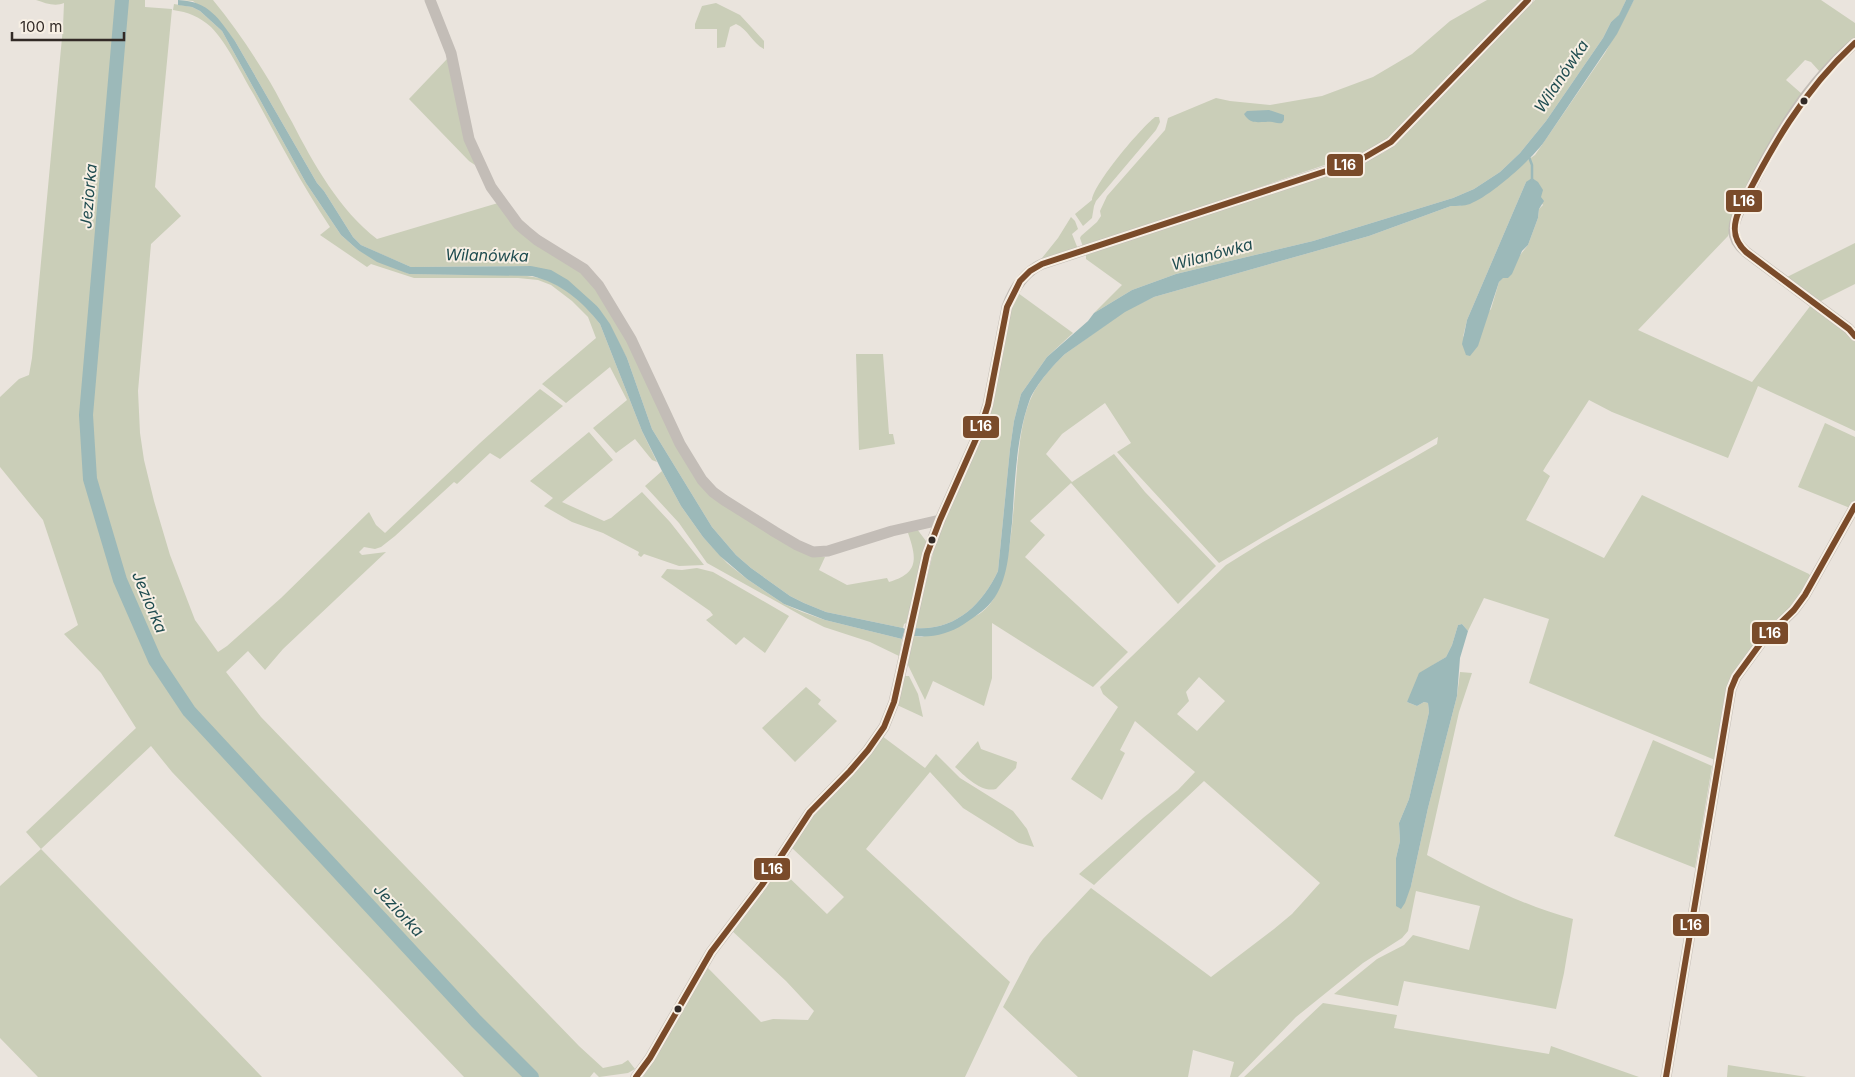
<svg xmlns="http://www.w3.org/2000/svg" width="1855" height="1077" font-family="Inter,sans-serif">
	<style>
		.green { fill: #caceb8; fill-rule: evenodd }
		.water { fill: #9cb9b9 }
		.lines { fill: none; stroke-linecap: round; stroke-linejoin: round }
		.stream { stroke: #9cb9b9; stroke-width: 2.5 }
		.river { stroke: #9cb9b9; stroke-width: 14 }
		.minor { stroke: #c3bdb7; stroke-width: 11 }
		.bus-1-casing { stroke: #f7efe4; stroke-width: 10 }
		.bus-1 { stroke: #7a4b2a; stroke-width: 6 }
		.bus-dot { fill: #322a26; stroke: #f7efe4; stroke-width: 2 }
		.labels { text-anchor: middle; stroke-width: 4; stroke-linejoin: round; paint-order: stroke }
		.water-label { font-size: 16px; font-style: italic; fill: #1f4c50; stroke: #f7efe4 }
		.line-badge { stroke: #f7efe4; stroke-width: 2 }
		.badge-label { font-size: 14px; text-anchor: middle; font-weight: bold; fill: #fff }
	</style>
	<rect width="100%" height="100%" fill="#eae4dd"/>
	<!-- green -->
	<g class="green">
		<path d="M36 0H145V7L172 9 155 187 181 216 151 244 138 391 140 433 144 460 154 501 170 555 195 620 218 652 227 646 281 598 369 512 376 525 385 533 480 443 540 389 563 406 500 459 490 453 457 484 454 482 395 536 381 547 375 549 364 547 359 552 362 555 386 552 283 649 265 670 248 651 226 672 261 717 579 1046 603 1068 622 1064 628 1060 635 1069 628 1073 599 1077 594 1072 590 1077H464L172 772 151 746 41 849 262 1077H38L0 1038V886L41 849 26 832 136 728 101 673 64 634 78 625 43 520 0 467V397L19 379 29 375 32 358 63 27 64 3C55 7 45 3 36 0Z"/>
		<path d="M181 0H213C234 25 253 54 270 82 278 95 284 109 292 122 313 163 340 211 377 239L498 203 584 272 614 315 698 477 811 556 825 557 819 570 847 585 887 578 889 582C921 573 916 556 907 530L917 529 926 541V547L906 623 904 624 903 628 826 612 804 603 790 596 751 568 736 555 712 527 652 429 627 358 598 307 531 266 411 267 381 254 361 245 353 237 324 191 317 183 235 41 193 1Z"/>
		<path d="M1487 0H1523L1392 136 1372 149 1083 247 1080 238 1081 236 1097 222 1101 216 1100 211 1107 196 1165 130 1168 118 1216 98 1230 101 1270 105 1322 96 1373 77 1412 54 1450 21Z"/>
		<path d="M1535 0H1626L1619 16 1611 22 1603 38 1546 121 1520 153 1500 172 1474 189 1453 198 1313 241 1176 274 1132 290 1094 313 1122 285 1086 259V254L1356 165 1383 153 1395 145Z"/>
		<path d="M1634 0H1821L1855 23V40L1820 72 1811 62 1805 60 1786 80 1802 94 1741 202 1728 236 1638 330 1752 382 1811 305 1851 336 1855 342V431L1758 386 1728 458 1612 412 1589 400 1546 466 1543 471 1550 476 1526 520 1604 558 1642 495 1809 574 1811 577 1794 604 1733 674 1715 760 1529 683 1549 619 1484 598 1468 631 1462 624 1458 625 1452 645 1446 657 1433 665 1407 702 1417 706 1424 702 1428 703 1429 712 1409 799 1399 823 1400 841 1396 858 1397 881 1411 886 1428 808 1457 696 1460 672 1472 673 1459 712 1427 855C1474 880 1521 905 1573 919L1564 973 1556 1009 1404 981 1398 1006 1334 994 1377 959 1404 945 1413 935 1469 950 1480 906 1416 891 1408 931 1402 938 1363 963 1296 1017 1238 1077H1230L1234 1062 1193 1050 1188 1077H1078L1003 1007 1030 956 1043 939 1091 888 1211 977 1274 929 1292 914 1320 883 1204 781 1094 885 1079 874 1143 818 1178 790 1195 772 1135 721 1120 750 1125 753 1102 800 1071 779 1118 707 1103 694 1100 687 1226 565 1263 542 1413 458 1437 444 1438 437 1288 522 1219 563 1117 452 1131 443 1105 403 1062 434 1046 454 1072 482 1114 454 1145 492 1216 566 1178 604 1071 483 1030 521 1045 535 1025 557 1128 652 1093 687 992 623V678L984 706 933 681 925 700 907 663 914 636 922 637C936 631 950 625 965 620 970 617 978 616 982 612 1025 580 1006 448 1032 396 1038 382 1054 364 1065 354L1125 311 1154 297 1369 236 1451 206H1460L1535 155 1605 53ZM1526 182 1543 205 1539 209 1538 218 1528 245 1499 282 1491 309 1463 337 1467 320ZM1199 677 1225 701 1197 731 1177 714 1189 701 1186 692Z"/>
		<path d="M716 3 740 15 764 41V49C752 43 748 29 736 24L730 27 725 47 717 48V29H695V24L702 6Z"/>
		<path d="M174 4 192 7 200 11 222 31 306 183 341 235 358 250 409 274 521 275 546 279 573 294 589 310 600 324 642 431 657 462 652 460 635 439 616 453 593 428 627 400 610 367 566 403 542 384 596 338 588 317 572 301 551 285 538 280 518 278H414L371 264 367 267 320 235 330 227C302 185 278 139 254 95 242 75 227 43 211 27 200 17 188 12 173 10Z"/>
		<path d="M448 58 475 165 469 161 409 99Z"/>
		<path d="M1155 117H1159L1160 122 1156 130 1096 201 1094 206 1092 218 1083 226 1075 214 1092 200C1094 183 1141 128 1155 117Z"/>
		<path d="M1071 217 1075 221 1078 229 1072 234 1078 249 1038 263 1058 238Z"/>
		<path d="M1855 243V284L1819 302 1787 277Z"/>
		<path d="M1018 293 1073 333 1047 357 1021 394 1014 421 1010 449 998 571C982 605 955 631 915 628L936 541 979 441 1011 307Z"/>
		<path d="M856 354H883L889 434H893L895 444 859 450Z"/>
		<path d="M1825 423 1855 437V500L1850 508 1798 487Z"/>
		<path d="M589 432 613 460 562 502 604 521 611 518 642 492 670 522 704 565 679 566 644 554 641 557 638 555 639 552 603 533 572 522 544 506 553 498 530 481Z"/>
		<path d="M662 471 681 506 703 537 727 563 747 579 784 604 802 612 825 620 902 639 899 656 870 642 824 627 806 618 707 563 679 523 645 486Z"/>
		<path d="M697 568 713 572 789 616 765 653 744 637 736 645 706 620 713 615 710 611 661 577 667 569 682 570Z"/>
		<path d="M904 676H909L918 694 923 717 897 705Z"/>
		<path d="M806 687 821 700 818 704 837 721 795 762 762 728Z"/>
		<path d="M882 736 925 768 936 754 960 778 1013 811 1027 829 1034 847 1019 843 963 808 930 772 866 849 1010 982 965 1077H643L707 967 761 1022 773 1019 808 1020 814 1011 786 981 731 930 779 868 827 914 844 897 792 848 819 806Z"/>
		<path d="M1653 740 1712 766 1695 868 1614 836Z"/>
		<path d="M978 741 981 749 1017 762 1016 768 996 789C981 793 965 776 955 767Z"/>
		<path d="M1323 1003 1397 1015 1394 1028 1549 1054 1551 1046 1639 1077H1244Z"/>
		<path d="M1728 1065 1807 1077H1727Z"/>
	</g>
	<!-- water -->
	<g class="water">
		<path d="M178 0C209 1 219 19 235 41L317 183 324 191 353 237 361 245 411 267 531 266 551 270 568 280 598 307 610 324 627 358 652 429 712 527 736 555 751 568 790 596 804 603 826 612 903 628 905 629 902 639 825 620 784 604 747 579 720 556 703 537 681 506 662 471 642 431 600 324C582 301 561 283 532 276L409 274 377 262 358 250 341 235 306 183 222 31 200 11 192 7 178 5Z"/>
		<path d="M1626 0H1634L1617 34 1544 142C1530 161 1492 195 1470 204 1464 206 1457 206 1451 206L1369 236 1154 297 1125 312 1065 354C1054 364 1036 385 1030 399 1016 437 1015 482 1012 523 1009 547 1009 576 995 597 987 609 976 616 964 624 949 634 932 638 914 636L915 628C955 631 982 605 998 571L1010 449 1014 421 1021 394 1047 357 1088 321 1094 313 1132 290 1176 274 1313 241 1453 198 1474 189 1500 172 1520 153 1546 121 1603 38 1611 22 1619 15Z"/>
		<path d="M1269 110 1284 115V120L1282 123C1276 124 1272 121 1266 122 1256 122 1250 124 1244 114L1247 111Z"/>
		<path d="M1532 178 1538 182 1543 190 1541 197 1544 201 1539 209 1538 218 1528 245 1522 251 1512 274 1508 278H1503L1499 282 1478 346 1470 356 1466 355 1462 344 1467 320 1526 182Z"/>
		<path d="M1462 624 1468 631 1460 658 1457 696 1428 808 1411 886 1405 903 1401 909 1396 906V858L1400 841 1399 823 1409 799 1429 712 1428 703 1424 702 1417 706 1407 702 1419 673 1446 657 1452 645 1458 625Z"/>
	</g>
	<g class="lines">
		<!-- stream -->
		<path class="stream" d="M1529 157 1532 165V181"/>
		<!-- river -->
		<path class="river" d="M122 0 86 415 90 479 120 580 155 660 189 711 476 1021 532 1077"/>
		<!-- minor -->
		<g class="minor">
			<path d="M430 0 451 53 469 139 491 187 518 224 526 231 537 240 584 269 599 286 631 339 680 444 702 480 713 492 724 500 775 532 797 545 813 552 828 551 892 531 940 520"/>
			<path d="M1855 43C1807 84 1775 138 1748 194 1743 204 1734 218 1734 229 1733 239 1739 246 1746 252L1849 329 1855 336"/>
			<path d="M636 1077 650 1058 711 952 762 885 810 812 850 771 868 750 884 727 894 702 927 554 940 520 980 430 988 405 1007 307C1014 288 1024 272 1042 264L1360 160 1391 142 1528 0"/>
			<path d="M1666 1077 1731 689 1736 677 1763 640 1794 610 1805 595 1855 506"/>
		</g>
		<!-- bus-1 casing -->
		<g class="bus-1-casing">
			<g id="bus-1">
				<path d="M1855 43C1802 92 1771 148 1739 211 1732 227 1733 240 1746 252L1849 329 1855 336"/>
				<path d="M636 1077 650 1058 711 952 762 885 810 812 850 771 868 750 884 727 894 702 927 554 940 520 980 430 988 405 1007 307 1020 281 1030 271 1042 264 1360 160 1391 142 1528 0"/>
				<path d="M1666 1077 1731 689 1736 677 1763 640 1794 610 1805 595 1855 506"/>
			</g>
		</g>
		<!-- bus-1 -->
		<use href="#bus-1" class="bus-1"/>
	</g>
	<!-- markers -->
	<g class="bus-dot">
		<circle cx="1804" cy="101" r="4.5"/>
		<circle cx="932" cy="540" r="4.5"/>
		<circle cx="678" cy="1009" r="4.5"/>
	</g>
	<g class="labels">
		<!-- water labels -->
		<g class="water-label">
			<text transform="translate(1561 76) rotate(-56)" y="6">Wilanówka</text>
			<text transform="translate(88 196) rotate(-85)" y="6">Jeziorka</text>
			<text transform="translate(1212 254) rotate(-15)" y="6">Wilanówka</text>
			<text transform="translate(487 255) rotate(1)" y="6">Wilanówka</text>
			<text transform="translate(150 602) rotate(67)" y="6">Jeziorka</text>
			<text transform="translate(399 910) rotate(47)" y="6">Jeziorka</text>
		</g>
	</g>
	<g class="line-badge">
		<rect x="1326" y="153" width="38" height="24" rx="5" fill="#7a4b2a"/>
		<rect x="1725" y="189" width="38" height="24" rx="5" fill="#7a4b2a"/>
		<rect x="962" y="415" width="38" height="24" rx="5" fill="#7a4b2a"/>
		<rect x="1751" y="621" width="38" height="24" rx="5" fill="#7a4b2a"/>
		<rect x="753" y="857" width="38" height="24" rx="5" fill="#7a4b2a"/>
		<rect x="1672" y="913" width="38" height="24" rx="5" fill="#7a4b2a"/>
	</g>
	<g class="badge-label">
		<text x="1345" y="170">L16</text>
		<text x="1744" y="206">L16</text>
		<text x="981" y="431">L16</text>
		<text x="1770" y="638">L16</text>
		<text x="772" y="874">L16</text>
		<text x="1691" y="930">L16</text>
	</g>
	<!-- scale -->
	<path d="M12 32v8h112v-8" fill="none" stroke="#322a26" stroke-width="2.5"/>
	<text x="20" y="32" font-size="15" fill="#322a26" stroke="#f7efe4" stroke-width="4" paint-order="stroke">100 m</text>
</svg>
